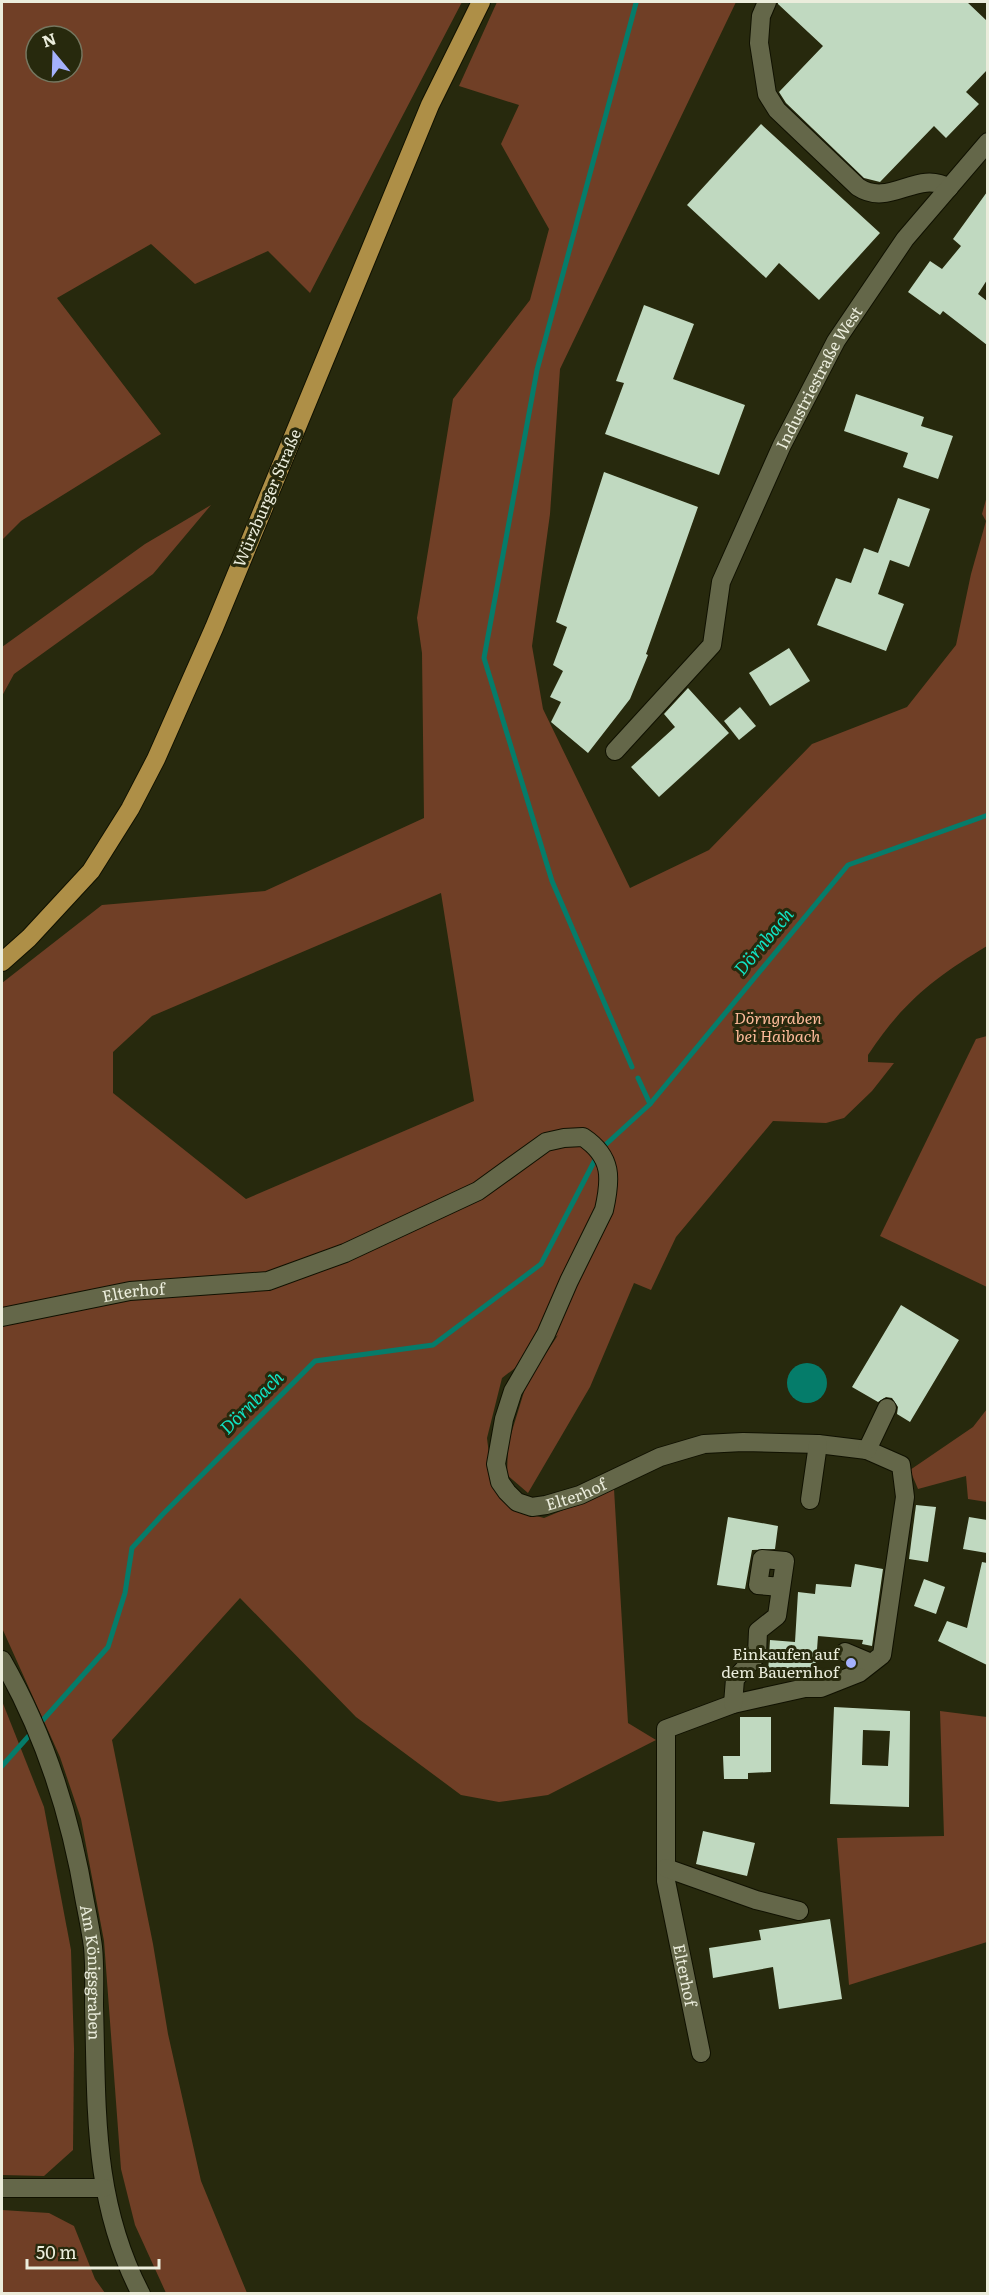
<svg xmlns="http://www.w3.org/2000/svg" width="989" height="2295" font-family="Literata,serif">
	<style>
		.green { fill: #703f26; fill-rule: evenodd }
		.water { fill: #057c6a }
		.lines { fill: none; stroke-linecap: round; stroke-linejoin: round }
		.stream { stroke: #057c6a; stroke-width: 5 }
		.building { fill: #c0d9c0; fill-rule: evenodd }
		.minor-casing { stroke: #101100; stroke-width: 20 }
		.major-casing { stroke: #101100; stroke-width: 20 }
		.minor { stroke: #646749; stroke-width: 18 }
		.major { stroke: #ae8f47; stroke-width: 18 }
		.poi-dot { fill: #a4b1fc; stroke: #27290d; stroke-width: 2 }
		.labels { text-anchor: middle; stroke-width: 6; stroke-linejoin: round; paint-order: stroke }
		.street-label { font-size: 16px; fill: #ebeddc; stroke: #27290d }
		.park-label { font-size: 16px; font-style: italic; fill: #febb9a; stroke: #27290d }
		.poi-label { font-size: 16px; fill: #ebeddc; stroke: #27290d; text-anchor: end }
		.water-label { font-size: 18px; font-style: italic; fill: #11e4c5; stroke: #27290d }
	</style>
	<rect width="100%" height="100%" fill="#27290d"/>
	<!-- green -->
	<g class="green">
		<path d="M2 2H462L310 293 268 251 195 284 151 244 57 298 161 434 21 521 2 540ZM36 36H72V72H36Z"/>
		<path d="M497 2H736L560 369 550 514 532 646 543 709 630 888 709 850 812 744 907 707 956 645 971 574 986 521 982 514 987 496V946C935 977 902 1003 868 1055V1062L894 1063 872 1091 844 1118 826 1123 773 1121 676 1237 651 1290 634 1283 590 1387 528 1493 507 1475 508 1444 527 1382 558 1335 502 1378 487 1438 493 1488 514 1510 544 1518 614 1489 628 1723 656 1740 548 1795 499 1802 461 1795 356 1717 240 1598 112 1740 153 1944 168 2034 201 2181 247 2293H166L135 2225 121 2169 104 1941 81 1819 60 1757 2 1628V983L102 905 265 891 424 818 422 653 417 618 453 399 530 300 549 229 501 144 519 105 459 86ZM441 893 474 1101 246 1199 113 1093V1052L152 1016Z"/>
		<path d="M211 505 153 574 14 674 2 696V647L145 544Z"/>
		<path d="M987 1036H988L987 1287 880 1236 976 1039Z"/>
		<path d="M987 1409V1502L968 1499 966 1476 918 1489 910 1470 973 1427Z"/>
		<path d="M2 1701 44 1807 71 1950 74 2049 73 2150 44 2176 2 2175Z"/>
		<path d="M940 1711 987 1717V1942L849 1985 837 1838 944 1836Z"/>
		<path d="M2 2210 49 2213 74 2226 95 2279 105 2293H2Z"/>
	</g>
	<!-- water -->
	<circle class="water" cx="807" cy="1383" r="20"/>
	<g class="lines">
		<!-- stream -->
		<g class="stream">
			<path d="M632 1067 552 881 484 658 537 370 636 3"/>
			<path d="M638 1078 650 1104"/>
			<path d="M603 1147 650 1104 848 865 988 815"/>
			<path d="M2 1766 108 1647 125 1593 132 1548 163 1514 315 1361 433 1345 541 1264 597 1156"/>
		</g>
	</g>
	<!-- building -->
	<g class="building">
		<path d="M778 2H967L987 21V70L966 92 979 104 946 138 934 126 880 182 864 178 786 103 779 92 823 46 778 4Z"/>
		<path d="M761 124 880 233 819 300 779 263 766 278 687 205Z"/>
		<path d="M987 192V280L978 294 987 301V345L943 311 940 315 908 292 930 261 942 269 961 246 953 239Z"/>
		<path d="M644 305 694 324 673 379 745 405 719 475 605 434 624 383 616 381Z"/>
		<path d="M856 394 924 417 921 426 953 436 938 479 903 467 908 453 844 431Z"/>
		<path d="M604 472 698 507 646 654 648 655 630 699 588 753 551 722 561 702 550 697 563 671 553 665 567 627 556 622Z"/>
		<path d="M898 498 930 509 909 567 890 560 878 594 904 604 886 651 817 625 836 578 851 583 864 548 878 553Z"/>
		<path d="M789 648 810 681 770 706 749 673Z"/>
		<path d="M688 688 729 733 659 797 631 767 675 727 664 714Z"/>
		<path d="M740 707 756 726 739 740 724 721Z"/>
		<path d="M901 1305 959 1340 910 1422 897 1414 898 1407 892 1398 886 1397 878 1402 852 1387Z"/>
		<path d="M916 1505 936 1507 928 1562 909 1559Z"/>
		<path d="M728 1517 778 1526 775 1549 752 1550 745 1589 717 1585Z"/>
		<path d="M969 1517 987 1520V1553L963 1549Z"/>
		<path d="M982 1562 987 1563V1665L938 1641 947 1621 967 1628Z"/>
		<path d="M855 1564 883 1569 872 1646 862 1644 863 1640 818 1636 815 1677 768 1673 770 1640 795 1642 798 1592 815 1594 816 1584 851 1587Z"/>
		<path d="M924 1579 945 1587 936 1614 914 1606Z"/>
		<path d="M834 1707 910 1711 909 1807 830 1804ZM863 1730 890 1731 888 1766 862 1765Z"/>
		<path d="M740 1717H771V1772L748 1773V1779H724L723 1756H740Z"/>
		<path d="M703 1831 755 1843 747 1876 696 1864Z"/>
		<path d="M830 1919 842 1999 779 2009 773 1967 713 1978 709 1948 761 1940 759 1930Z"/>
	</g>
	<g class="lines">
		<!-- minor casing -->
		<g class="minor-casing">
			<g id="minor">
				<path d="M767 2 761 16 759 43 767 94 777 110 858 187C890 208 917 169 949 188"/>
				<path id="s1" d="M615 751 712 645 721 582 782 445 836 341 905 239 988 142"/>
				<path id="s2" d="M2 1317 130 1291 268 1281 345 1253 478 1191 546 1142 564 1138 583 1137C613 1157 611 1179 604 1210L569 1281 546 1334 513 1391 504 1419 496 1464 500 1482 507 1492 517 1502 532 1507 546 1505 580 1495 660 1457 704 1444 743 1442 818 1444 867 1450 901 1465 905 1497 882 1655 859 1673 821 1688H805L733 1704 666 1729V1881L701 2053"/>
				<path d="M867 1450 887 1408"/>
				<path d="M810 1500 818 1444"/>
				<path d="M845 1652 871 1663"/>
				<path id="s3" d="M2 1660C45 1735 71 1817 85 1902 88 1917 91 1932 93 1947 95 1967 94 1987 94 2006 97 2108 92 2200 141 2294"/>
				<path d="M733 1704 735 1679 757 1655 758 1631 777 1616 785 1561 762 1559 758 1585 781 1587"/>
				<path d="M666 1868 756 1900 799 1911"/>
				<path d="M2 2188H104"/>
			</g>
		</g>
		<!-- major casing -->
		<g class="major-casing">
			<path id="major" d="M2 962 29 938 91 871 130 809 156 759 214 628 430 105 481 2"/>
		</g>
		<!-- minor -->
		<use href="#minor" class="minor"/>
		<!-- major -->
		<use href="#major" class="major"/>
	</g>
	<!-- markers -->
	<circle class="poi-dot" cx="851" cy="1663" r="6"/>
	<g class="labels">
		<!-- street labels -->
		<g class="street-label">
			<text dy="6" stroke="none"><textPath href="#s1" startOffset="434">Industriestraße West</textPath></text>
			<text transform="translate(267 498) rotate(-67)" y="6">Würzburger Straße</text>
			<text dy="6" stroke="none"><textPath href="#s2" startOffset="134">Elterhof</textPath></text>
			<text dy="6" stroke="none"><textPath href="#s2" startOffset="1086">Elterhof</textPath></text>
			<text dy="6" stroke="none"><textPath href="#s3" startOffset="328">Am Königsgraben</textPath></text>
			<text dy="6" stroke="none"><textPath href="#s2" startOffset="2096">Elterhof</textPath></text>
		</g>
		<!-- park labels -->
		<g class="park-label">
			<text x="778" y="1024">Dörngraben<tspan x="778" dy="18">bei Haibach</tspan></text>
		</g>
		<!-- poi labels -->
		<g class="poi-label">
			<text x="839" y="1660">Einkaufen auf<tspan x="839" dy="18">dem Bauernhof</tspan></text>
		</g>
		<!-- water labels -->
		<g class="water-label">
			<text transform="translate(764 942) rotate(-50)" y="6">Dörnbach</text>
			<text transform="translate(252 1403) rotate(-45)" y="6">Dörnbach</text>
		</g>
	</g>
	<!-- border -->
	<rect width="989" height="2295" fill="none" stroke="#ebeddc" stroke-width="6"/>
	<!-- north arrow -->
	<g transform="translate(54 54) rotate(341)"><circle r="28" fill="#27290d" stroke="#757760" stroke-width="1.5"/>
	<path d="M0-4.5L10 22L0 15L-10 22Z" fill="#a4b1fc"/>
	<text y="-9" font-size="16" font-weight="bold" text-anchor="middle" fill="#ebeddc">N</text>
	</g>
	<!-- scale -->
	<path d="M27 2259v9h132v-9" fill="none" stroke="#ebeddc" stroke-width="3"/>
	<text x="36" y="2259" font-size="18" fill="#ebeddc" stroke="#27290d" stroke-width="4.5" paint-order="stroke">50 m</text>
</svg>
